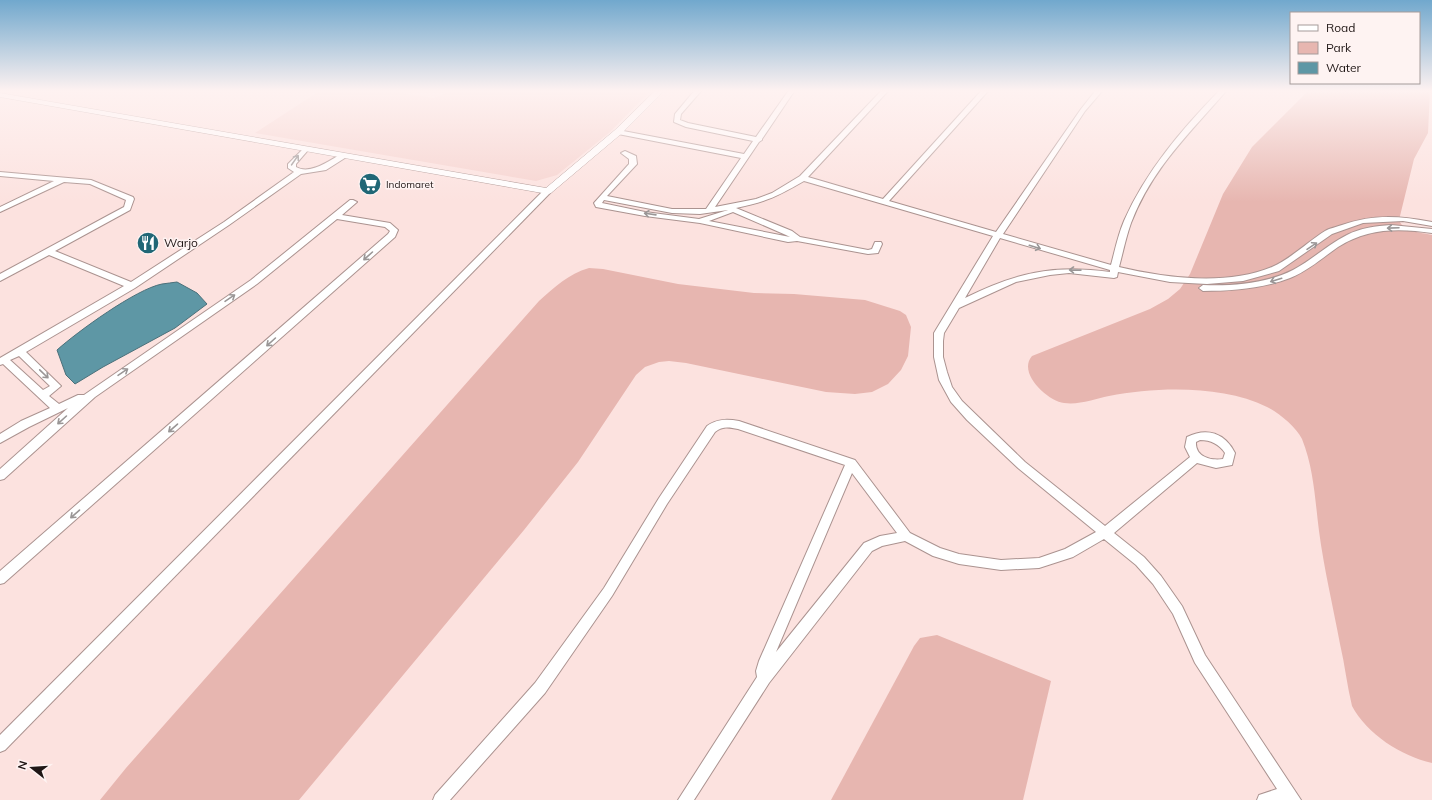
<svg xmlns="http://www.w3.org/2000/svg" width="1432" height="800" font-family="Mulish,sans-serif">
	<style>
		.built { fill: #f6d3cf }
		.green { fill: #e7b6b0 }
		.water { fill: #5e97a5; stroke: #4b707a }
		.lines { fill: none; stroke-linecap: round; stroke-linejoin: round }
		.minor-casing { stroke: #ab9390; stroke-width: 2 }
		.tertiary-casing { stroke: #ab9390; stroke-width: 1 }
		.minor { fill: #fff; fill-rule: evenodd }
		.tertiary { fill: #fff; fill-rule: evenodd }
		.oneway { stroke: #9a9696 }
		.labels { text-anchor: middle; stroke-width: 3; stroke-linejoin: round; paint-order: stroke }
		.far-poi-label { font-size: 10px; fill: #1f1615; stroke: #fef3f2; text-anchor: start }
		.poi-label { font-size: 12px; fill: #1f1615; stroke: #fef3f2; text-anchor: start }
	</style>
	<rect width="100%" height="100%" fill="#fce2df"/>
	<!-- built -->
	<path class="built" d="M321 90H380L434 98 454 90H651L610 132 557 175 536 181 255 133Z"/>
	<!-- green -->
	<g class="green">
		<path d="M1309 90H1430L1428 133 1414 159 1399 220C1404 233 1420 232 1432 235V763C1401 756 1367 734 1352 706 1347 686 1345 665 1340 644 1333 606 1324 569 1319 531 1315 500 1314 469 1302 439 1296 427 1279 413 1267 407 1222 385 1157 387 1109 396 1094 399 1080 405 1064 403 1048 401 1017 373 1032 356L1150 309 1168 299 1180 289 1190 274 1223 194 1252 147Z"/>
		<path d="M589 268 603 269 678 284 754 293 794 294 865 300 900 311 906 315 911 327 908 356 901 370 888 384 872 392 855 394 826 392 686 363 669 361 659 362 645 367 636 375 578 462 524 530 299 800H100L126 768 539 301C555 287 568 274 589 268Z"/>
		<path d="M937 635 1051 681 1023 800H831L914 646 920 638Z"/>
	</g>
	<!-- water -->
	<path class="water" d="M177 282 197 293 207 304 175 328 103 367 75 384 66 375 57 350C77 332 136 289 162 284 167 283 172 283 177 282Z"/>
	<g class="lines">
		<!-- minor casing -->
		<g class="minor-casing">
			<g id="minor">
				<path d="M695 90H702L681 114 680 120 688 123 756 137 789 90H795L762 139V140L759 142 715 207 756 199 772 193 800 176 882 90H889L808 177 883 199 982 90H989L889 201 996 232 1081 109 1096 90H1103L1085 111 1003 234 1111 265C1115 250 1118 235 1124 221 1146 171 1182 129 1220 90H1227C1190 133 1152 168 1131 223 1126 237 1123 252 1119 267 1165 278 1227 286 1272 267 1289 260 1309 241 1325 231 1330 228 1337 227 1342 225 1374 214 1399 216 1432 222V226L1403 221 1363 223 1332 234 1279 271 1243 281 1207 284 1170 282 1118 272 1117 277 1114 278 1069 273 1050 275 1016 282 959 308 944 333 943 341V357L947 372 952 387 962 401 1025 462 1105 526 1190 457 1185 447 1187 437C1207 427 1225 433 1235 453L1232 465 1216 468 1197 463 1114 533 1144 557 1161 576 1182 606 1205 655 1301 800H1257L1259 795 1277 789 1195 663 1173 614 1153 584 1136 565 1104 539 1073 557 1039 568 1001 570 959 564 933 556 905 541 882 546 872 551 769 683 694 800H678L757 677 756 671 759 661 845 465 738 429C729 427 722 426 715 432L667 504 612 596 545 693 450 800H433L435 795 535 683 604 588 659 498 707 426C717 419 727 419 739 421L855 460 910 533 940 548 959 554 1001 560 1039 558 1065 549 1096 532 1018 468 967 420 951 402 939 380 934 357V333L993 236 804 181C778 196 766 202 736 208L792 231 800 237 868 250 872 249 875 242H881L882 244 878 253 868 254 797 241 788 242 700 223 645 216 596 207 594 203 629 164V159L621 153 625 151 636 156 637 164 607 196 672 209H706L741 158 618 134 615 132 618 130 744 154 753 141 686 127 674 122 675 114ZM604 200 672 213 700 214 728 210 699 219 645 212 602 203ZM733 212 786 235 790 237 709 221ZM1000 238 1110 270V272C1053 264 1015 273 965 298ZM1200 440C1211 440 1219 444 1225 453L1223 459C1211 461 1195 457 1196 442ZM852 473 897 533 880 536 864 543 776 652Z"/>
				<path d="M306 147 309 149 296 164V167C310 175 329 161 341 154L348 156 326 170 301 174 229 225 135 288 26 352 61 386 49 396 59 404 78 395H84L251 280 350 200H353L357 202 342 215 390 223 398 230 395 237 4 583 0 584V571L388 234 390 231 385 227 337 219 257 284 95 397 4 479 0 480V469L68 408 29 427 0 443V434L21 421 50 408 3 364 0 365V358L124 286 49 255 0 281V274L109 215 124 207 126 200 90 184 64 182 0 212V207L54 181 0 176V172L91 180 133 197 134 199 130 210 55 251 131 282 224 222 294 172 288 168V164L304 148ZM19 356 50 386 43 390 10 360Z"/>
				<path d="M545 189H551L552 191 5 750 0 752V735Z"/>
				<path d="M1391 225 1432 229V233C1399 228 1367 228 1338 247 1322 258 1308 271 1290 278 1262 289 1232 291 1203 291L1199 288 1203 285C1233 286 1265 284 1293 270 1312 260 1327 245 1347 235 1360 228 1376 226 1391 225Z"/>
			</g>
		</g>
		<!-- tertiary casing -->
		<g class="tertiary-casing">
			<path id="tertiary" d="M656 90H665L621 134 551 193 548 194 0 97V93L546 188 615 130Z"/>
		</g>
		<!-- minor -->
		<use href="#minor" class="minor"/>
		<!-- tertiary -->
		<use href="#tertiary" class="tertiary"/>
	</g>
	<!-- one-way arrows -->
	<defs><path id="oneway-shaft" d="M-6 0H5M1.5-3L5.5 0L1.5 3" fill="none" stroke-width="1.6" stroke-linecap="round" stroke-linejoin="round"/></defs>
	<g class="oneway">
		<use href="#oneway-shaft" transform="translate(295 160) rotate(-55)"/>
		<use href="#oneway-shaft" transform="translate(650 214) rotate(-172)"/>
		<use href="#oneway-shaft" transform="translate(1393 228) rotate(178)"/>
		<use href="#oneway-shaft" transform="translate(1312 246) rotate(-34)"/>
		<use href="#oneway-shaft" transform="translate(1035 247) rotate(17)"/>
		<use href="#oneway-shaft" transform="translate(368 256) rotate(138)"/>
		<use href="#oneway-shaft" transform="translate(1075 270) rotate(-179)"/>
		<use href="#oneway-shaft" transform="translate(1276 280) rotate(163)"/>
		<use href="#oneway-shaft" transform="translate(230 298) rotate(-34)"/>
		<use href="#oneway-shaft" transform="translate(271 342) rotate(138)"/>
		<use href="#oneway-shaft" transform="translate(123 372) rotate(-34)"/>
		<use href="#oneway-shaft" transform="translate(44 374) rotate(44)"/>
		<use href="#oneway-shaft" transform="translate(62 420) rotate(138)"/>
		<use href="#oneway-shaft" transform="translate(173 428) rotate(139)"/>
		<use href="#oneway-shaft" transform="translate(75 514) rotate(139)"/>
	</g>
	<!-- sky -->
	<linearGradient id="sky" x2="0" y2="1"><stop stop-color="#71a8cd"/><stop offset="0.45" stop-color="#fef2f1"/><stop offset="1" stop-color="#fef2f1" stop-opacity="0"/></linearGradient>
	<rect width="1432" height="202" fill="url(#sky)"/>
	<!-- icons -->
	<defs>
		<g id="supermarket-disc" transform="scale(1.15)"><circle r="9.5" fill="#206776" stroke="#fef3f2"/><path d="M-6-5.5h2.5l.6 2H6L4.5 2H-2.5L-4.4-4H-6ZM-1.5 3.2a1.3 1.3 0 1 0 .1 0ZM3 3.2a1.3 1.3 0 1 0 .1 0Z" fill="#fff"/></g>
		<g id="restaurant-disc" transform="scale(1.15)"><circle r="9.5" fill="#206776" stroke="#fef3f2"/><path d="M-5-6h1v4h1v-4h1v4h1v-4h1v5L-1.5 .5V6h-2V.5L-5-1ZM5-6V6H3V1.5H1.5Q1.5-4 5-6Z" fill="#fff"/></g>
	</defs>
	<g fill-rule="evenodd">
		<use href="#supermarket-disc" x="370" y="184"/>
		<use href="#restaurant-disc" x="148" y="243"/>
	</g>
	<g class="labels">
		<!-- far-poi labels -->
		<g class="far-poi-label">
			<text x="386" y="188">Indomaret</text>
		</g>
		<!-- poi labels -->
		<g class="poi-label">
			<text x="164" y="247">Warjo</text>
		</g>
	</g>
	<!-- legend -->
	<rect x="1290" y="12" width="130" height="72" fill="#fef3f2" stroke="#a59b9a"/>
	<rect x="1298" y="25" width="20" height="6" fill="#ffffff" stroke="#a59b9a"/>
	<text x="1326" y="32" font-size="12" fill="#1f1615">Road</text>
	<rect x="1298" y="42" width="20" height="12" fill="#e7b6b0" stroke="#a59b9a"/>
	<text x="1326" y="52" font-size="12" fill="#1f1615">Park</text>
	<rect x="1298" y="62" width="20" height="12" fill="#5e97a5" stroke="#a59b9a"/>
	<text x="1326" y="72" font-size="12" fill="#1f1615">Water</text>
	<!-- north arrow -->
	<g transform="translate(32 768) rotate(287)" stroke="#fef3f2" stroke-width="3" paint-order="stroke">
	<path d="M0-3L7 15L0 10L-7 15Z" fill="#1f1615"/>
	<text y="-6" font-size="11" font-weight="bold" text-anchor="middle" fill="#1f1615">N</text>
	</g>
</svg>
